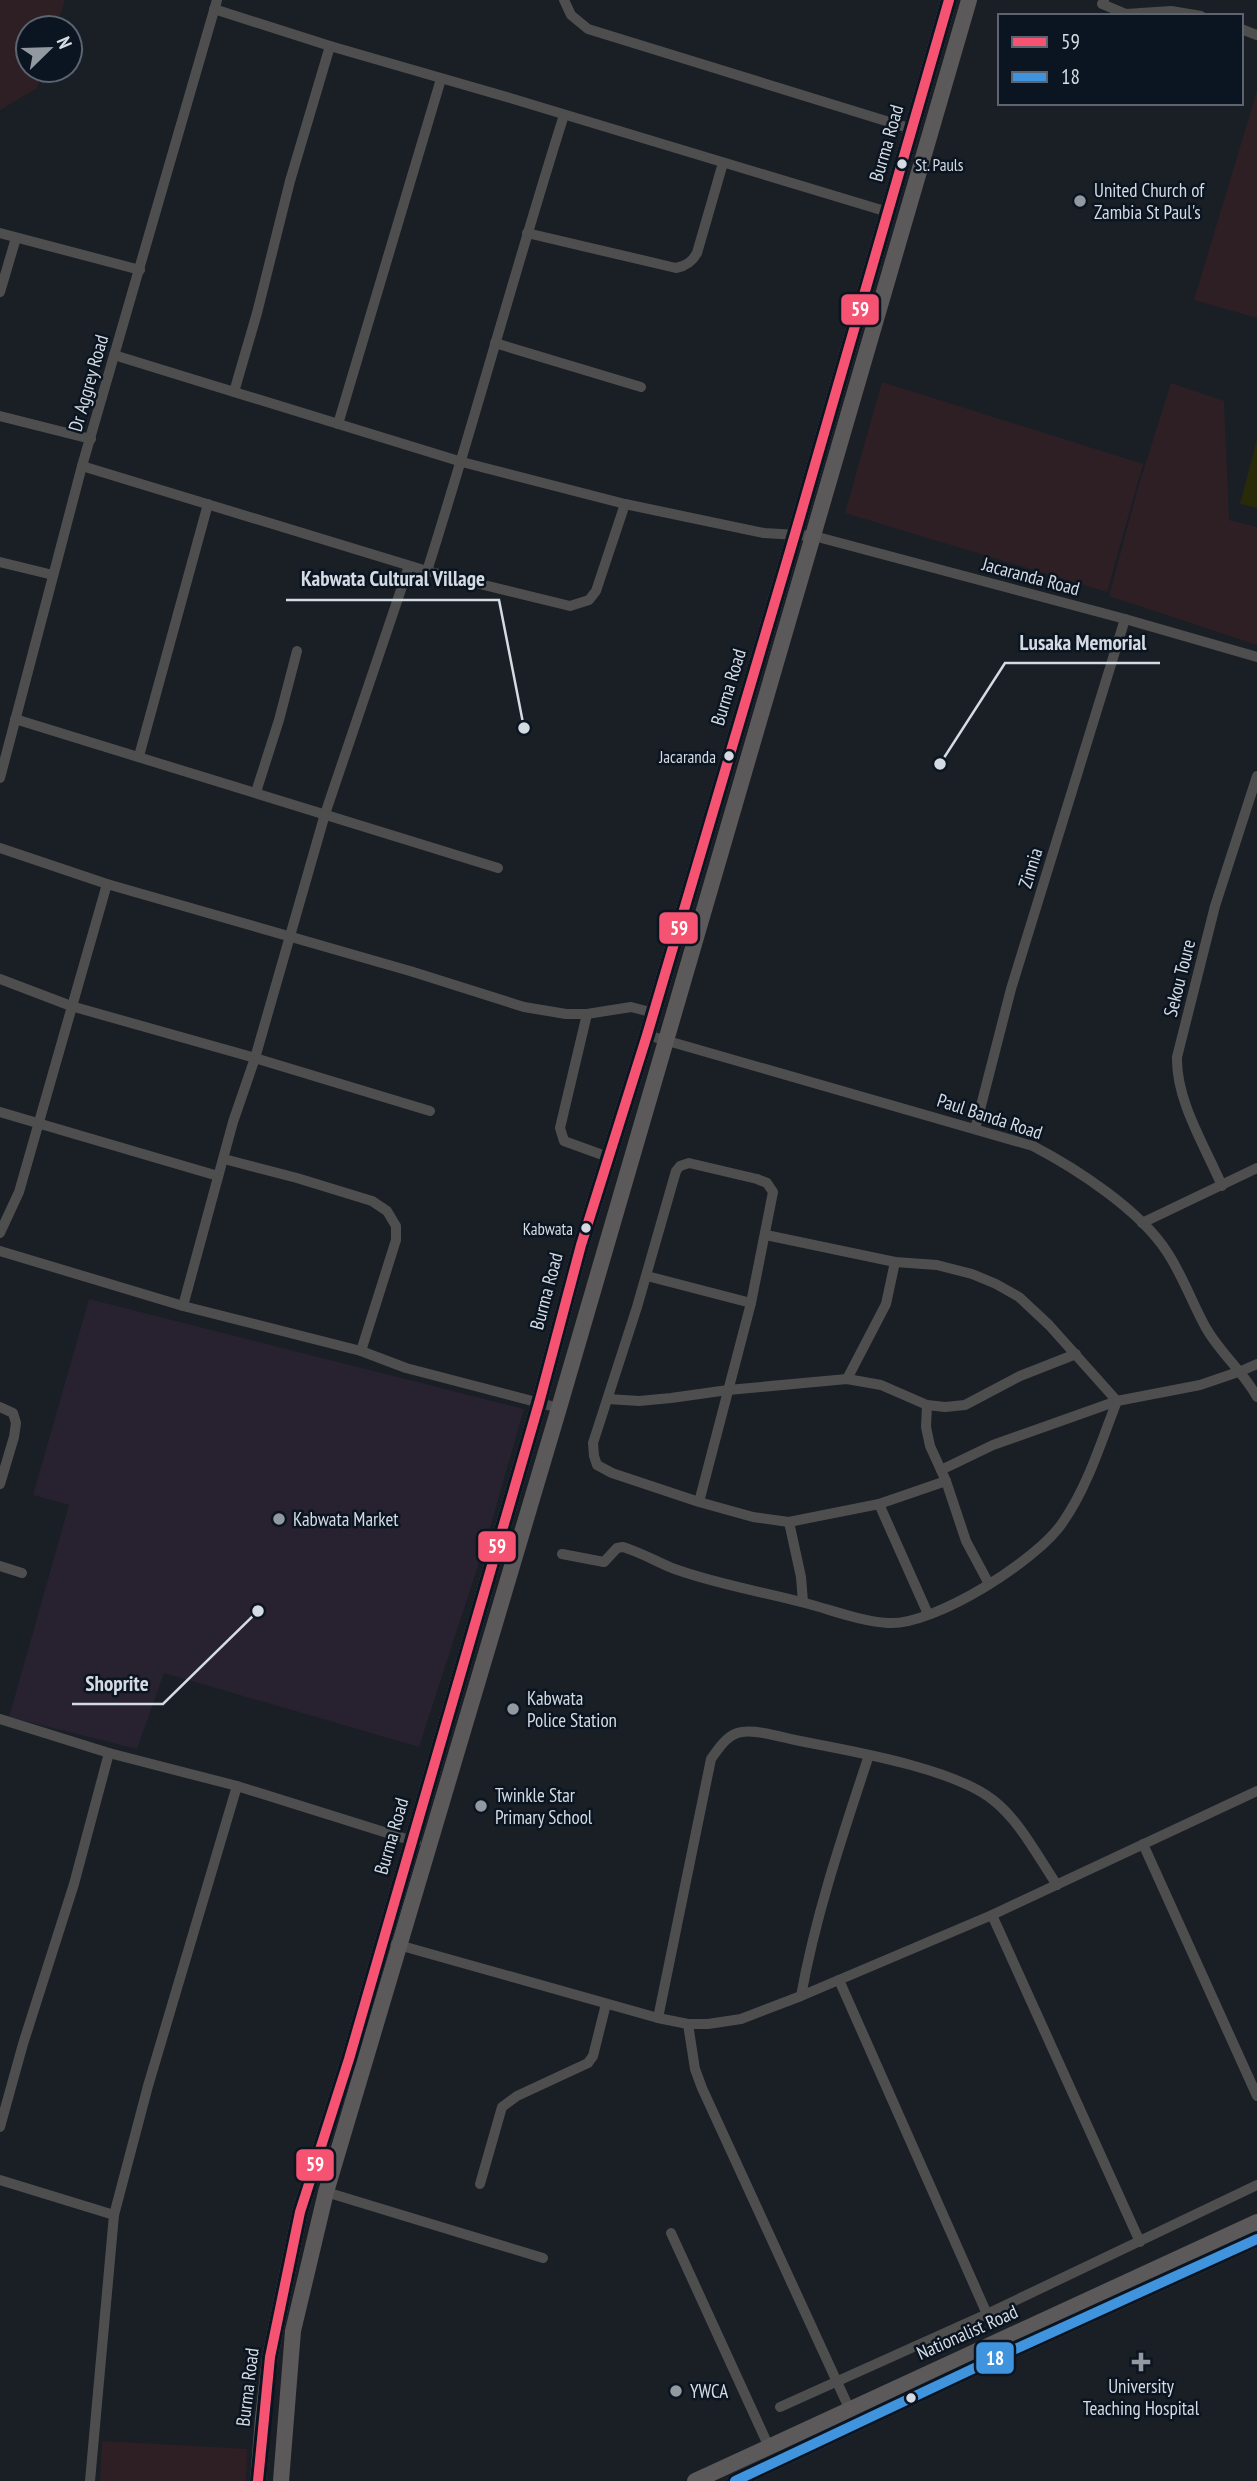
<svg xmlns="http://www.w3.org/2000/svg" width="1257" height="2481" font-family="'PT Sans Narrow',sans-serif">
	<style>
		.commercial { fill: #28212f }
		.education { fill: #2e1f25 }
		.park { fill: #292a08 }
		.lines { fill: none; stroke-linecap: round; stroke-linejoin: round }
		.street { stroke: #4f4e4f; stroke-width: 10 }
		.secondary { stroke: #5b5959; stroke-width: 16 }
		.bus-1-casing { stroke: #0b1521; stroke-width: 16 }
		.bus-2-casing { stroke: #0b1521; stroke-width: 16 }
		.bus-1 { stroke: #f65372; stroke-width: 10 }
		.bus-2 { stroke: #4094de; stroke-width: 10 }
		.bus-dot { fill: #d4dbe3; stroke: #0b1521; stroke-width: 2.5 }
		.poi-dot { fill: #9399a0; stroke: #0b1521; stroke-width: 2.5 }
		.labels { text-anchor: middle; stroke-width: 5; stroke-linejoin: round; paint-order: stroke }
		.bus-label { font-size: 17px; fill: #d4dbe3; stroke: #0b1521; text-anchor: end }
		.street-label { font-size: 19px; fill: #d4dbe3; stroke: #0b1521 }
		.poi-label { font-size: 19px; fill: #d4dbe3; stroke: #0b1521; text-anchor: start }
		.leader { fill: none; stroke: #d4dbe3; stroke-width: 2.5 }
		.callout-dot { fill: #d4dbe3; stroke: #0b1521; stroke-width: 2.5 }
		.callout-label { font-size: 21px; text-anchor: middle; font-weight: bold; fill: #d4dbe3; stroke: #0b1521; stroke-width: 5; stroke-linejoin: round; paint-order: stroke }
		.line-badge { stroke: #0b1521; stroke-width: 2.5 }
		.badge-label { font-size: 19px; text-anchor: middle; font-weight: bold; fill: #fff }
	</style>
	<rect width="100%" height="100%" fill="#191f25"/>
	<!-- commercial -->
	<path class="commercial" d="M89 1299 524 1409 488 1535 419 1747 164 1673 137 1749 9 1717 69 1505 33 1495Z"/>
	<!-- education -->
	<g class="education">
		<path d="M0 0H65L56 28H28V70H43L37 88 0 110Z"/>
		<path d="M1257 91V318L1194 300Z"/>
		<path d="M882 382 1143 464 1107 592 845 513Z"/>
		<path d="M1171 383 1224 401 1229 520 1257 527V645L1109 596 1138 488Z"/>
		<path d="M102 2441 247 2449 246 2481H100Z"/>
	</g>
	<!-- park -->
	<path class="park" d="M1257 439V508L1240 504Z"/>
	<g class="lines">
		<!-- street -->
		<g class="street">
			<path d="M564 0 571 15 588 29 912 129"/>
			<path d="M1104 0 1102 4 1126 14 1171 11 1201 16"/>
			<path d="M214 9 330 46 510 98 888 212"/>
			<path d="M1241 29 1257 35"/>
			<path d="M0 233 140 270"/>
			<path d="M527 233 676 268C686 266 692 262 697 253L723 163"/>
			<path d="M0 292 16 238"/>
			<path d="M495 343 641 387"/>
			<path d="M114 355 462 462 625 504 764 533 814 536 1125 619 1257 657"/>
			<path d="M234 392 257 313 290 181 330 46"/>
			<path d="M0 416 91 439"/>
			<path d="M338 424 441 79"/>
			<path d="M82 466 427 571 570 606 589 600 596 591 625 504"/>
			<path d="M0 562 53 575"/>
			<path d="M427 571C475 420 516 266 564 115"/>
			<path d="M15 719 498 868"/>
			<path d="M139 756 208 504"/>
			<path d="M0 778 82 466 217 0"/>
			<path d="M256 792 279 720 297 651"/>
			<path d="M0 848 107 884 410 971 524 1007 566 1014H587L631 1007 654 1013"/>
			<path d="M0 979 71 1006 255 1058 430 1111"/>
			<path d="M587 1014 560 1128 564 1141 608 1157"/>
			<path d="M647 1035 1033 1146C1077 1169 1140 1210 1167 1252 1183 1276 1192 1303 1206 1328 1220 1353 1243 1371 1257 1397"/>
			<path d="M0 1112 218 1176"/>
			<path d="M975 1129 1011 989 1125 619"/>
			<path d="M224 1159 297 1178 372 1201 387 1211 396 1226V1240L361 1351"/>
			<path d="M1222 1186C1205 1146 1176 1101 1177 1057L1215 906 1257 776"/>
			<path d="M1142 1223 1257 1168"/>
			<path d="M0 1233 19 1192 107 884"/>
			<path d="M766 1235 895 1262 937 1265 972 1274 996 1284 1019 1297 1049 1325 1117 1401"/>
			<path d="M0 1251 183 1306 361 1351 406 1368 559 1408"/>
			<path d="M647 1276 751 1303"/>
			<path d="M183 1306 233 1122 255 1058 325 814 409 566"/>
			<path d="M847 1379 886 1304 895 1262"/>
			<path d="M608 1399 639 1401 671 1398 728 1390 847 1379 881 1385 927 1405 945 1407 965 1405 1020 1376 1076 1354"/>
			<path d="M927 1405 926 1427 930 1446 946 1481 966 1541 989 1584"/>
			<path d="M0 1407 13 1413 16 1423 14 1437 0 1484"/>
			<path d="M941 1470 993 1445 1117 1401 1200 1385 1241 1371 1257 1364"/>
			<path d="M699 1502 751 1303 773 1192 767 1183 757 1179 689 1163 680 1166 676 1171 637 1307 593 1443 594 1456 597 1465 612 1473 699 1502 753 1517 789 1522 879 1504 946 1481"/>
			<path d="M879 1504 928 1614"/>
			<path d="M789 1522 801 1577 803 1602"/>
			<path d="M562 1554 604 1562 617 1548 623 1547C640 1552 655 1561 672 1568 715 1584 760 1591 805 1603 832 1610 859 1621 888 1623 934 1626 1038 1560 1063 1522 1088 1486 1101 1442 1117 1401"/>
			<path d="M0 1566 22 1573"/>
			<path d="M0 1719 109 1753 237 1786 416 1842"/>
			<path d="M1143 1844 1257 2096"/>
			<path d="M992 1915 1140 2242"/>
			<path d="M395 1944 658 2018 688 2024H708L741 2019 801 1996 992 1915 1257 1791"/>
			<path d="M839 1980 987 2314"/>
			<path d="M801 1996C816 1913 843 1834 869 1755"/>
			<path d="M658 2018 711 1759C719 1748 727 1734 742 1732 757 1729 784 1738 800 1741 851 1751 953 1768 993 1800 1020 1821 1038 1857 1057 1885"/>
			<path d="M688 2024 695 2069 702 2088 849 2408"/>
			<path d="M0 2127 23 2044 74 1884 109 1753"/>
			<path d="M0 2180 114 2215"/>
			<path d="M480 2184 502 2107 517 2096 588 2063 593 2056 606 2004"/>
			<path d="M326 2192 543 2258"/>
			<path d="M671 2233 769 2447"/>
			<path d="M780 2407 987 2314 1257 2185"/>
			<path d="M90 2481 114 2215 148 2086 237 1786"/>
		</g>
		<!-- secondary -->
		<g class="secondary">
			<path d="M258 2481 263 2418 270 2357 300 2212 349 2059 539 1403 581 1245 647 1035 795 534 949 0"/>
			<path d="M281 2481 293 2331 326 2192 559 1408 969 0"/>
			<path d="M695 2481 1257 2222"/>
			<path d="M735 2481 1000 2356 1257 2239"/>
		</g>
		<!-- bus-1 casing -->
		<g class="bus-1-casing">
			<path id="bus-1" d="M258 2481 270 2357 300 2212 349 2059 539 1403 581 1245 647 1035 795 534 949 0"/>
		</g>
		<!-- bus-2 casing -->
		<g class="bus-2-casing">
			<path id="bus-2" d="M735 2481 1000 2356 1257 2239"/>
		</g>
		<!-- bus-1 -->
		<use href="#bus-1" class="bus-1"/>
		<!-- bus-2 -->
		<use href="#bus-2" class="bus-2"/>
	</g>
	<!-- markers -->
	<g class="bus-dot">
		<circle cx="902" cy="164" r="6"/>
		<circle cx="729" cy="756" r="6"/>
		<circle cx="586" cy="1228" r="6"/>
		<circle cx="911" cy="2398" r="6"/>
	</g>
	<g class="poi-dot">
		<circle cx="1080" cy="201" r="7"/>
		<circle cx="279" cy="1519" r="7"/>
		<circle cx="513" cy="1709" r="7"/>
		<circle cx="481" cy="1806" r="7"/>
		<path d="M1137.5 2351.5h7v7h7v7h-7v7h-7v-7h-7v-7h7z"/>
		<circle cx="676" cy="2391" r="7"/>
	</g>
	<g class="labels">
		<!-- bus labels -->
		<g class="bus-label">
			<text x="915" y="171" text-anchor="start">St. Pauls</text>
			<text x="716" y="763">Jacaranda</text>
			<text x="573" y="1235">Kabwata</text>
		</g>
		<!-- street labels -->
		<g class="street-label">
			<text transform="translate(886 143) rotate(-74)" y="7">Burma Road</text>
			<text transform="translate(88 383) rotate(-74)" y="7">Dr Aggrey Road</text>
			<text transform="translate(1031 576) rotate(15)" y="7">Jacaranda Road</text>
			<text transform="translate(728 687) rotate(-73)" y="7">Burma Road</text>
			<text transform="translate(1030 868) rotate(-73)" y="7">Zinnia</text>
			<text transform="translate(1179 978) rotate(-76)" y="7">Sekou Toure</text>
			<text transform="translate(990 1116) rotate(18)" y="7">Paul Banda Road</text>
			<text transform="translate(546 1291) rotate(-75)" y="7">Burma Road</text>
			<text transform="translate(391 1836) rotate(-74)" y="7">Burma Road</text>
			<text transform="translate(967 2332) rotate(-24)" y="7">Nationalist Road</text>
			<text transform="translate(247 2387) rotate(-83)" y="7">Burma Road</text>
		</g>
		<!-- poi labels -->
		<g class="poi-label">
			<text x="1094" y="197">United Church of<tspan x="1094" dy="22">Zambia St Paul's</tspan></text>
			<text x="293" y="1526">Kabwata Market</text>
			<text x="527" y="1705">Kabwata<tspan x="527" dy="22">Police Station</tspan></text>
			<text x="495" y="1802">Twinkle Star<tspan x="495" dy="22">Primary School</tspan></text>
			<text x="1141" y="2393" text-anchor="middle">University<tspan x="1141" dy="22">Teaching Hospital</tspan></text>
			<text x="690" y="2398">YWCA</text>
		</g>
	</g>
	<!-- callouts -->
	<path class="leader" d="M524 728L499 600H286M940 764L1005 663H1160M258 1611L163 1704H72"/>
	<g class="callout-dot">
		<circle cx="524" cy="728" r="7"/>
		<circle cx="940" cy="764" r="7"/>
		<circle cx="258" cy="1611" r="7"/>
	</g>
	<g class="callout-label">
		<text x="393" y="586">Kabwata Cultural Village</text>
		<text x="1083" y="650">Lusaka Memorial</text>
		<text x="117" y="1691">Shoprite</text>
	</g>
	<g class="line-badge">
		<rect x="840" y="293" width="40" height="33" rx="7" fill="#f65372"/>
		<rect x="658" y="911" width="41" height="34" rx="7" fill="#f65372"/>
		<rect x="477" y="1530" width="40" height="33" rx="7" fill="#f65372"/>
		<rect x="295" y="2148" width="40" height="34" rx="7" fill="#f65372"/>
		<rect x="975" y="2341" width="40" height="34" rx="7" fill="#4094de"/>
	</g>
	<g class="badge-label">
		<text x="860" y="316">59</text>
		<text x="679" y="935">59</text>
		<text x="497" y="1553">59</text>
		<text x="315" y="2171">59</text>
		<text x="995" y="2365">18</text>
	</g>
	<!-- legend -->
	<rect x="998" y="14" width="245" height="91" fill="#0b1521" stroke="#5b646f" stroke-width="2"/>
	<rect x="1012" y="37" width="35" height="10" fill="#f65372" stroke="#5b646f" stroke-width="2"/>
	<text x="1061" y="49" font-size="21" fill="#d4dbe3">59</text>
	<rect x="1012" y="72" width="35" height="10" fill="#4094de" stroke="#5b646f" stroke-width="2"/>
	<text x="1061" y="84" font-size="21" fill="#d4dbe3">18</text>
	<!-- north arrow -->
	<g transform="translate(49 49) rotate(67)"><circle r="33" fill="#0b1521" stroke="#5b646f" stroke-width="2"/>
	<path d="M0-5L12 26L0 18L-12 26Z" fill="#9399a0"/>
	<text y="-10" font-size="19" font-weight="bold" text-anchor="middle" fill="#d4dbe3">N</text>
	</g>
</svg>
